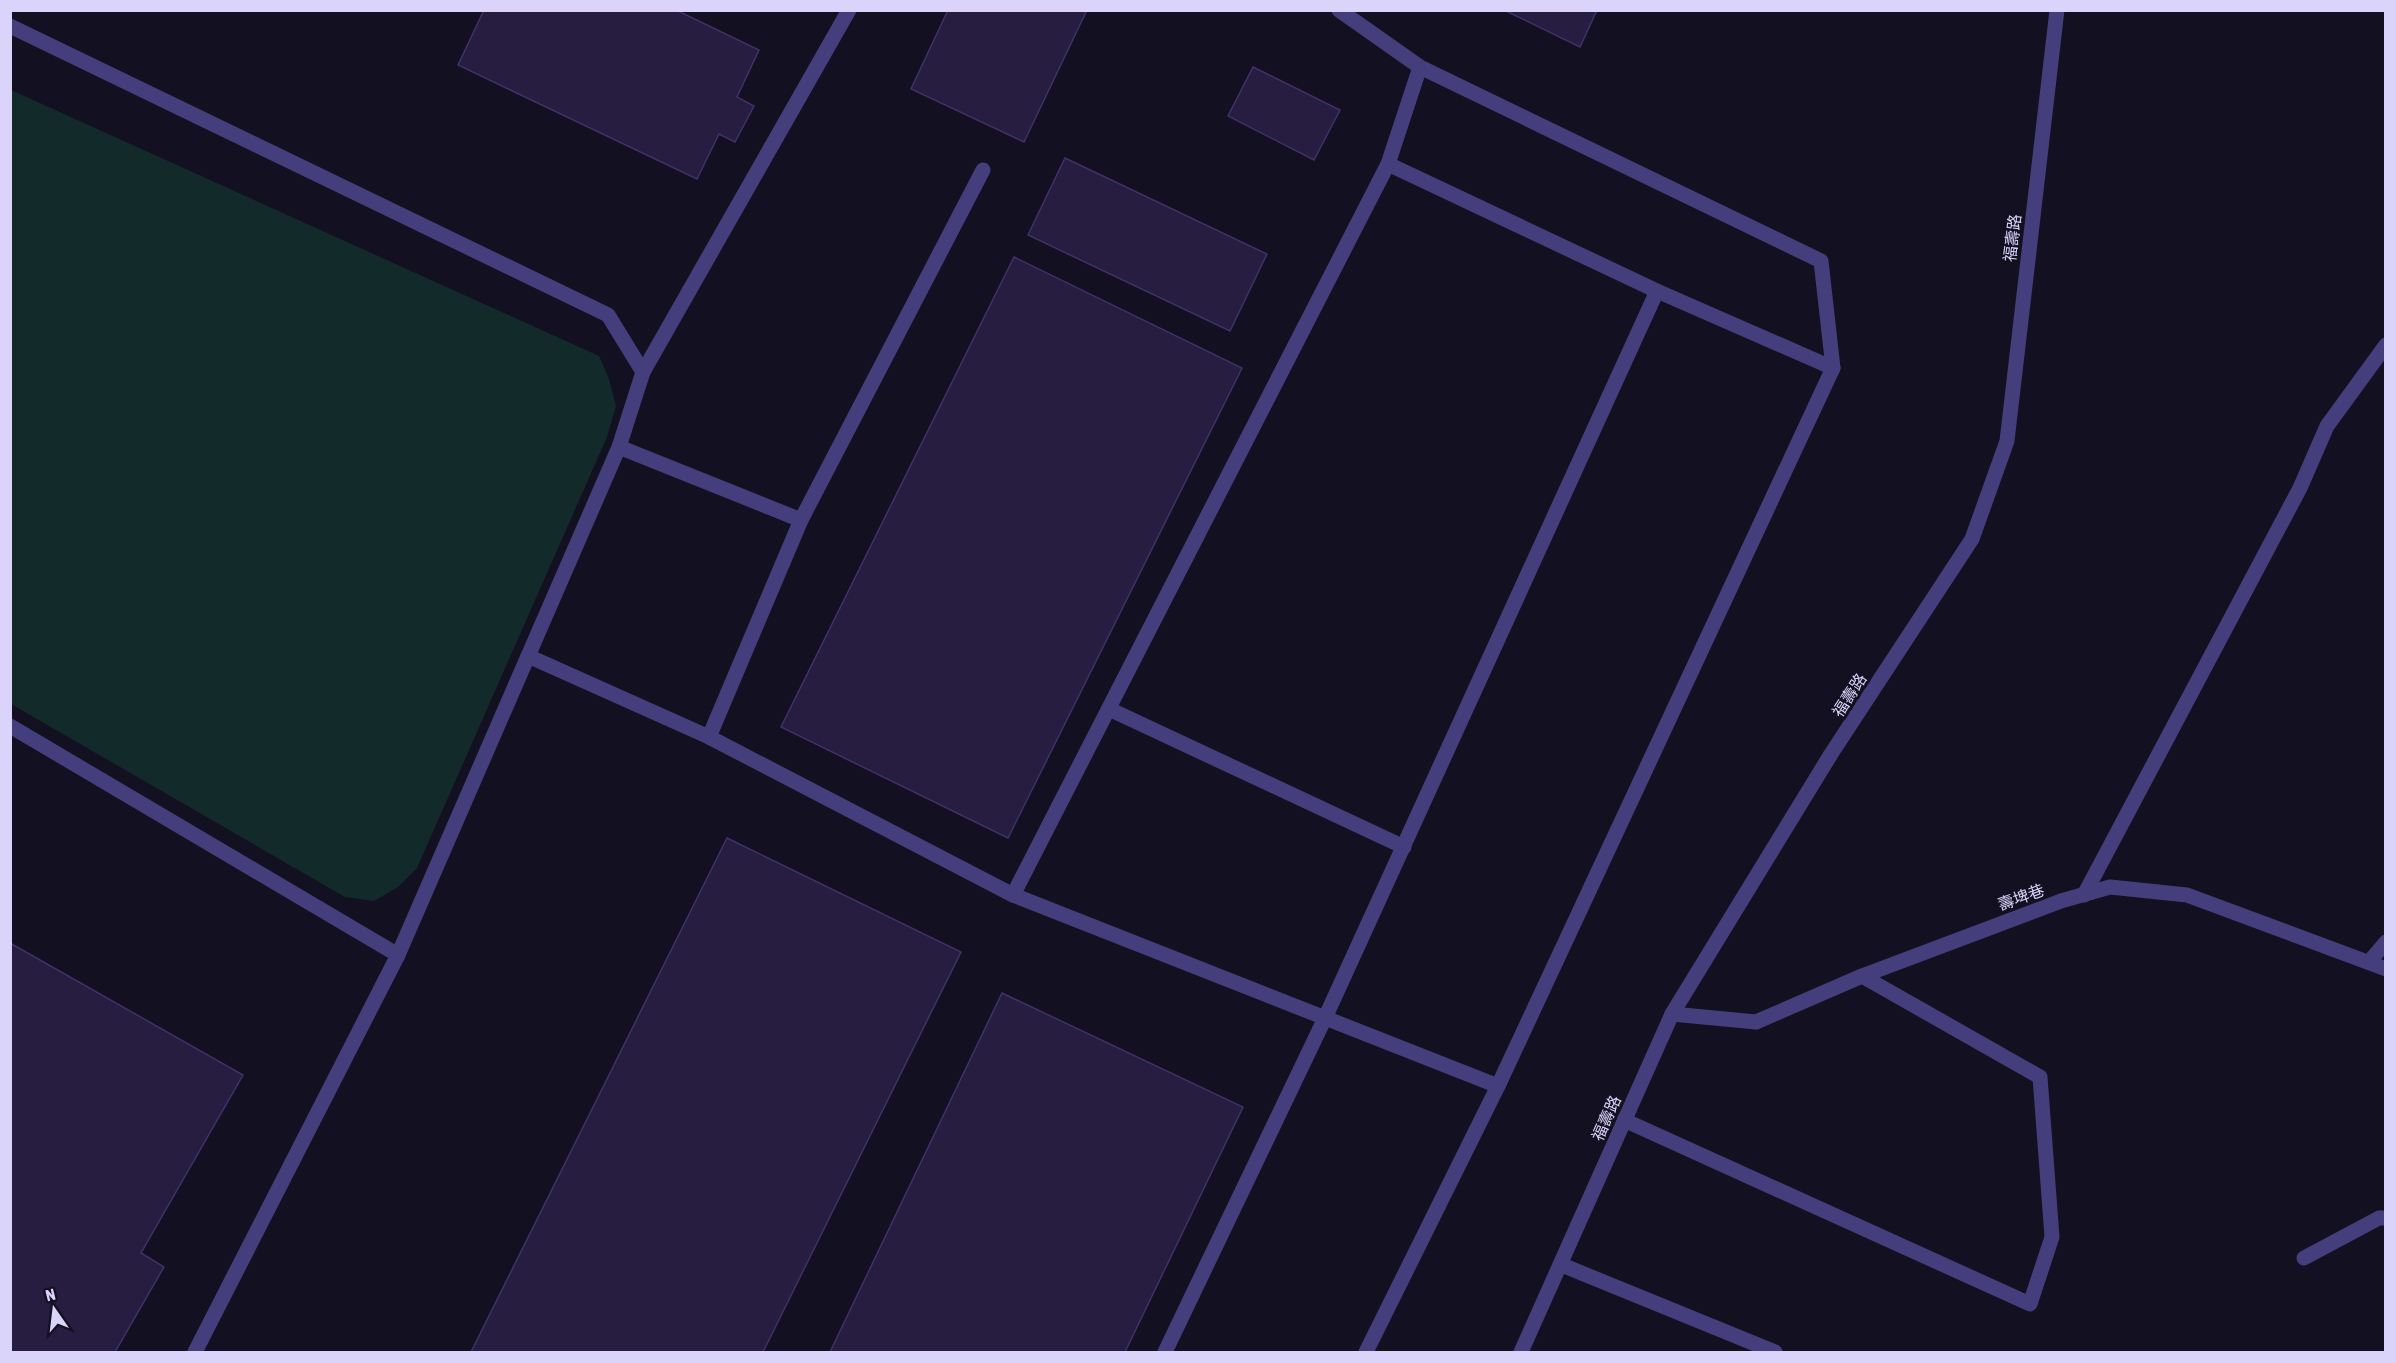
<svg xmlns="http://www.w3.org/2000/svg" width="2396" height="1363" font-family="'Asap Condensed','Noto Sans TC',sans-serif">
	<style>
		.green { fill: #132a2b }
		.building { fill: #261d40; stroke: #3f326a; stroke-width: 1.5 }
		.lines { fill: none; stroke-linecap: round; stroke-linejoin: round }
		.service { stroke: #443f7c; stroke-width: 15 }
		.minor { stroke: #443f7c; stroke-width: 15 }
		.tertiary { stroke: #443f7c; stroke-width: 15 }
		.labels { text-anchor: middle; stroke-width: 6; stroke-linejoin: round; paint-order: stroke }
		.street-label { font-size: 16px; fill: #dad4fb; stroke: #131021 }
	</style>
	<rect width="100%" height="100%" fill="#131021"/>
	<!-- green -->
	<path class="green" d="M11 90 599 356 609 379 616 406 607 437 417 868 398 887 374 901 345 897 11 704Z"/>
	<!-- building -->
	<g class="building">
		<path d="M484 10H676L759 50 737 97 754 106 735 142 719 134 697 179 458 65Z"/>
		<path d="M948 10H1087L1024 142 911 89Z"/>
		<path d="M1504 10H1597L1580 47Z"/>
		<path d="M1253 67 1340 110 1314 160 1228 116Z"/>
		<path d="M1065 158 1267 254 1230 331 1028 235Z"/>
		<path d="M1014 257 1242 368 1008 838 781 727Z"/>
		<path d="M727 838 961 952 763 1352H471Z"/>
		<path d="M10 943 243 1075 141 1253 164 1267 115 1352H10Z"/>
		<path d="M1002 993 1243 1107 1125 1352H830Z"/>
	</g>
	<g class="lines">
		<!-- service -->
		<g class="service">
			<path d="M1339 10 1420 67 1821 261 1833 368 1498 1086 1366 1352"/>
			<path d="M1388 164 1657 291 1833 368"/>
			<path d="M643 372 849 10"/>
			<path d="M619 447 801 520"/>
			<path d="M528 656 709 737 1013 895 1498 1086"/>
			<path d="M1109 709 1404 847"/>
			<path d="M709 737 801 520 983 170"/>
			<path d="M1013 895 1388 164 1420 67"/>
			<path d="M2084 895 2300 488 2327 426 2386 345"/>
			<path d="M2369 962 2386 942"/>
			<path d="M1624 1120 2030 1304 2052 1237 2040 1077 1862 976"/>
			<path d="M2304 1258 2379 1218H2386"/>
			<path d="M1562 1265 1775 1352"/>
			<path d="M195 1352 398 955"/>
			<path d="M1165 1352 1325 1018 1657 291"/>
		</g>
		<!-- minor -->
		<g class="minor">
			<path d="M10 26 608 315 643 372 619 447 398 955 10 726"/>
			<path d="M1672 1014 1756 1022 1862 976 2061 901 2110 887 2187 895 2386 969"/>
		</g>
		<!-- tertiary -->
		<path class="tertiary" d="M1521 1352 1672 1014 1831 754 1972 539 2007 441 2057 10"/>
	</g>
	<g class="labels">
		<!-- street labels -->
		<g class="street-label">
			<text transform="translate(2012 238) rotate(-83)" y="6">福壽路</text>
			<text transform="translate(1849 695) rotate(-57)" y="6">福壽路</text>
			<text transform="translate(2021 897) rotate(-20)" y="6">壽埤巷</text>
			<text transform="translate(1606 1118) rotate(-66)" y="6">福壽路</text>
		</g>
	</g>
	<!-- border -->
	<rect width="2396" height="1363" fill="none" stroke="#dad4fb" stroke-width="24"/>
	<!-- north arrow -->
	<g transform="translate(54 1309) rotate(346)" stroke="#131021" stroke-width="4.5" paint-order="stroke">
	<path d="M0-4.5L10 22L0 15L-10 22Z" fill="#dad4fb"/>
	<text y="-9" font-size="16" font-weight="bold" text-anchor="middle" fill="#dad4fb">N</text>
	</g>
</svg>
